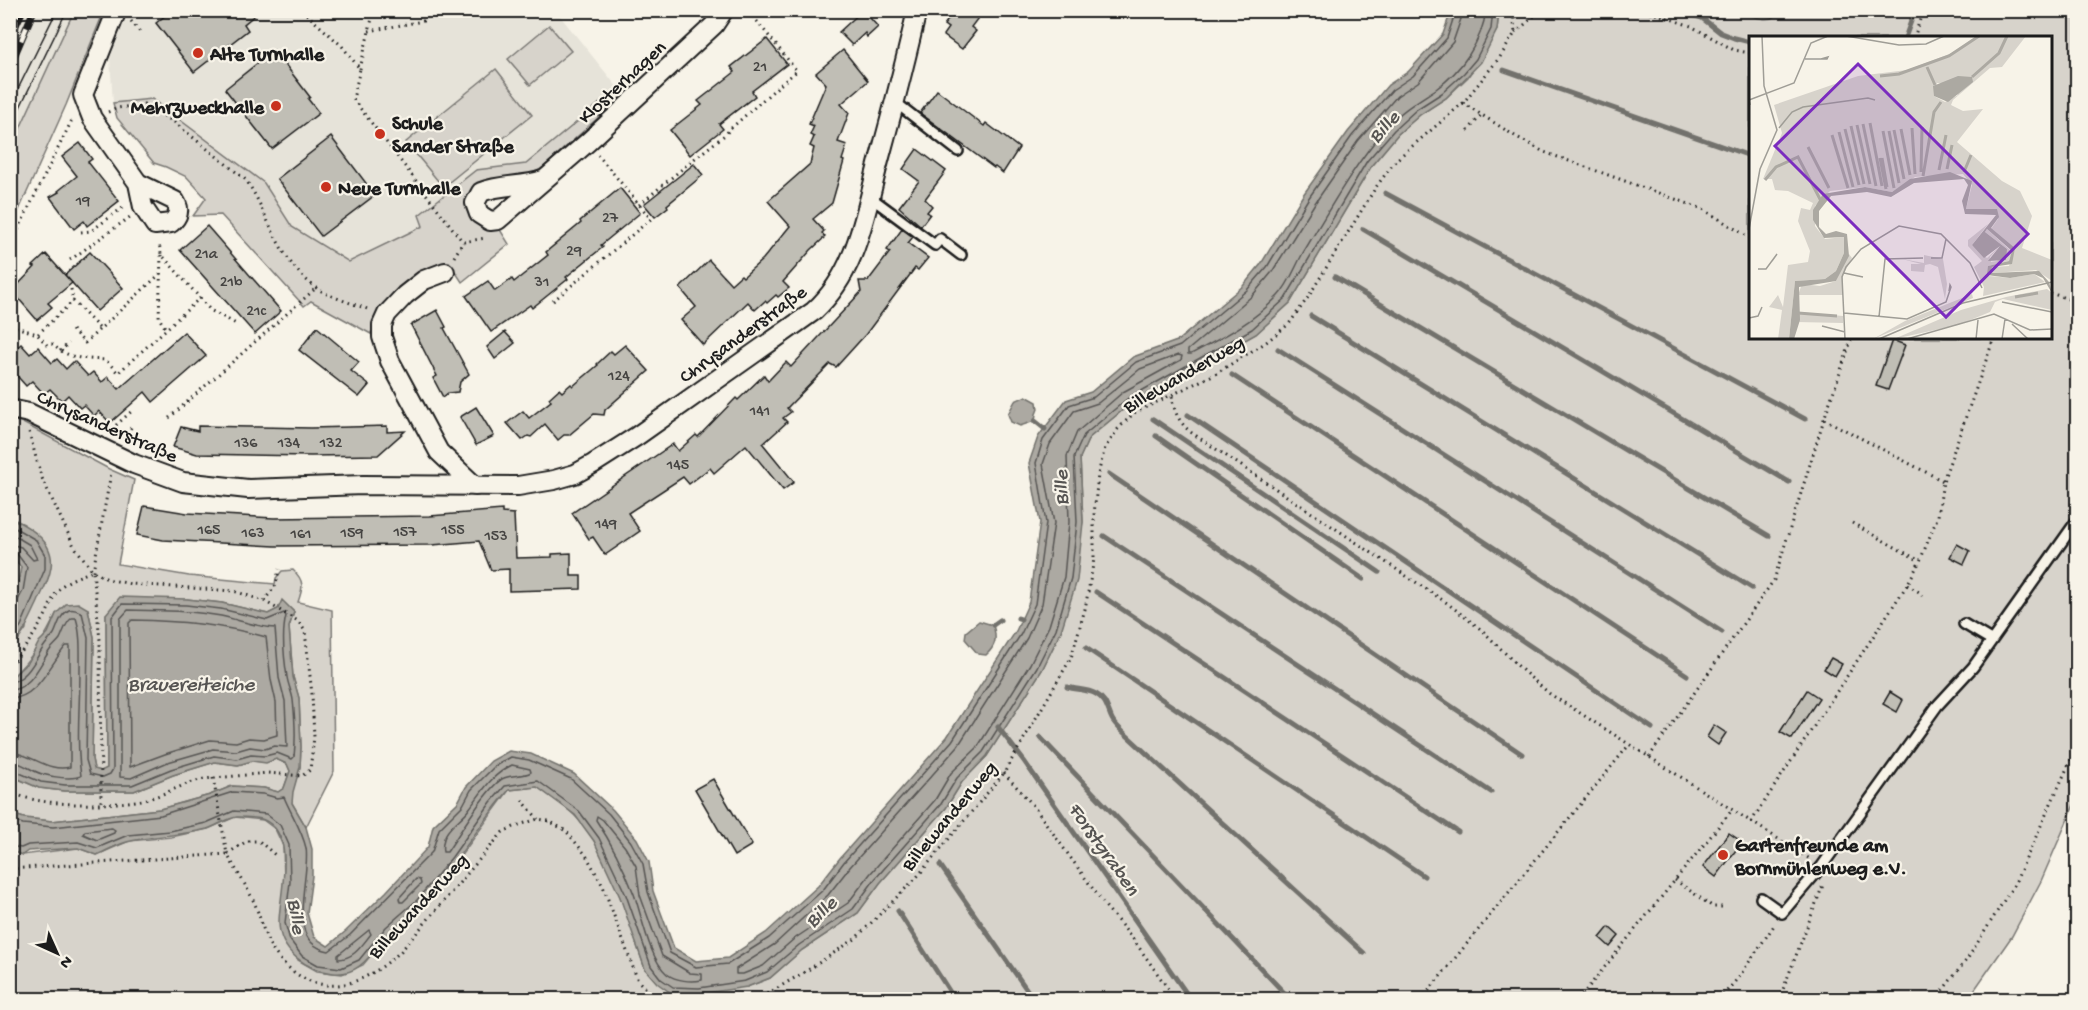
<svg xmlns="http://www.w3.org/2000/svg" width="2088" height="1010" font-family="'Gochi Hand',sans-serif">
	<style>
		.built { fill: #e6e3d9 }
		.green { fill: #d7d3cb; stroke: #7a7874; stroke-width: 1.5; fill-rule: evenodd }
		.water { fill: #aca9a2; stroke: #72716c; stroke-width: 1.5 }
		.lines { fill: none; stroke-linecap: round; stroke-linejoin: round }
		.shore { stroke: #565452; stroke-width: 1.5 }
		.stream { stroke: #72716c; stroke-width: 5 }
		.building { fill: #c0beb5; stroke: #1c1c1c; stroke-width: 1.5 }
		.service-casing { stroke: #1c1c1c; stroke-width: 14 }
		.minor-casing { stroke: #1c1c1c; stroke-width: 22 }
		.path { stroke: #1c1c1c; stroke-width: 3; stroke-dasharray: 1.5 4.5; stroke-linecap: butt }
		.service { stroke: #f7f3e8; stroke-width: 9 }
		.minor { stroke: #f7f3e8; stroke-width: 18 }
		.tram { stroke: #1c1c1c; stroke-width: 1.5 }
		.rail-casing { stroke: #1c1c1c; stroke-width: 7 }
		.rail { stroke: #f7f3e8; stroke-width: 4.5; stroke-dasharray: 14; stroke-linecap: butt }
		.poi-dot { fill: #c8321e; stroke: #f7f3e8; stroke-width: 2 }
		.labels { text-anchor: middle; stroke-width: 4.5; stroke-linejoin: round; paint-order: stroke }
		.number-label { font-size: 16px; fill: #454442 }
		.poi-label { font-size: 20px; font-weight: bold; fill: #1c1c1c; stroke: #f7f3e8; text-anchor: start }
		.street-label { font-size: 20px; fill: #1c1c1c; stroke: #f7f3e8 }
		.water-label { font-size: 21px; font-style: italic; fill: #565452; stroke: #f7f3e8 }
		.inset-river { fill: none; stroke: #aca9a2; stroke-width: 3 }
		.inset-road { fill: none; stroke: #9f9d96; stroke-width: 1.5 }
		.view { fill: #7b2cbf; fill-opacity: 0.15; stroke: #7b2cbf; stroke-width: 3 }
		.inset-edge { fill: none; stroke: #1c1c1c; stroke-width: 3 }
	</style>
	<rect width="100%" height="100%" fill="#f7f3e8"/>
	<filter id="ink" filterUnits="userSpaceOnUse"><feTurbulence type="fractalNoise" baseFrequency=".0167" numOctaves="2"/><feDisplacementMap in="SourceGraphic" scale="12" xChannelSelector="R" yChannelSelector="G"/><feConvolveMatrix kernelMatrix="1 2 1 2 8 2 1 2 1" color-interpolation-filters="sRGB"/></filter>
	<g filter="url(#ink)">
		<!-- built -->
		<g class="built">
			<path d="M11 11H74L11 148Z"/>
			<path d="M129 11H556L618 88 526 164 476 170 419 214 423 226 349 262 292 227 264 183 152 99 113 103 110 58Z"/>
		</g>
		<!-- green -->
		<g class="green">
			<path d="M1741 10C1752 18 1774 25 1780 10L2077 11V798L2041 881 2012 936 1968 999H11L10 851 22 855 78 848 97 855 129 841 171 837 208 829 235 817 263 820 275 829 283 846 284 881 298 960 317 971 342 974 363 965 391 931 421 904 457 861 509 790 537 787C549 796 563 804 574 815 608 847 630 925 645 969L747 987 770 978 802 950 858 913 880 883 946 808 962 782 987 756 1042 670 1061 631 1083 522 1080 457 1089 438 1130 404 1256 334 1290 303 1372 165 1398 134 1421 114 1446 98 1468 77 1497 30 1499 11ZM1750 38H2050V338H1750Z"/>
			<path d="M74 11H104L66 105 11 228V148Z"/>
			<path d="M549 25 571 51 530 85 508 59Z"/>
			<path d="M496 69 532 115 443 187 406 142Z"/>
			<path d="M618 88 624 94C602 114 581 134 559 153 552 159 545 168 537 171 520 180 491 174 475 188 454 207 475 231 499 228L509 244 462 282 449 262 421 273 374 322 371 334 311 301 304 306 221 215 193 216 206 198 187 177 166 167 154 163 117 118 113 103 152 99 264 183 292 227 349 262 423 226 419 215 476 170 526 164Z"/>
			<path d="M11 420 21 422 109 469 134 480 118 564 189 576 275 584 276 578 282 571 293 570C305 581 303 588 298 602L332 610 334 771 306 827 292 803V792L300 767 301 747 299 698 293 677 290 640 289 627 294 612 282 601 278 609 268 614 222 603 187 599 106 614 107 769 101 771 94 769 92 759 94 637 88 609 56 614C45 639 30 660 11 678V650L26 629 24 524 11 518Z"/>
			<path d="M276 759 287 764 290 771 284 788 278 792 264 788 232 786 210 795 160 809 52 821 24 818 11 814 10 773 14 777 39 788 64 791H134L173 775 215 762 238 765 252 761 266 762Z"/>
		</g>
		<!-- water -->
		<g class="water">
			<path d="M1451 11H1499L1497 30 1481 62 1446 98 1421 114 1398 134 1372 165 1290 303 1256 334 1130 404 1089 438 1080 458 1083 522 1077 580 1061 631 1042 670 987 756 962 782 946 808 880 883 858 913 802 950 770 978 747 987 699 994 671 993 657 983 645 969 620 897 594 841 575 815 537 787 509 790C478 826 454 867 423 902 414 912 402 920 392 930 374 947 363 977 333 973 307 970 279 952 279 922 279 895 298 835 264 820 258 817 243 817 237 817 227 818 217 826 207 829 181 836 156 835 131 841 119 843 108 850 97 855L78 848 28 851 22 855 11 851V814L24 818 52 821 160 809 210 795 232 786 264 788 278 792 284 788 290 771 287 764 276 759 266 763 252 761 238 765 215 762 173 775 134 791H64L39 788 14 777 10 773 11 678 29 661 39 642 48 633 56 614 66 604 78 603 88 609 94 637 92 759 94 769 101 771 107 768 106 614 120 597 187 599 222 603 268 614 278 609 282 600 294 612 289 627 290 640 293 677 299 698 301 747 300 767 293 792 292 803 306 827 312 849V876L307 913 314 937 328 946 346 931 386 892 428 847 433 826 458 802 466 787 491 761 509 751 531 754 574 774 613 810 637 839 649 862 653 891 674 948 696 961 728 958 766 933 818 886 840 858 947 737 1016 631 1029 602 1040 522 1029 463 1038 437 1066 400 1091 392 1133 357 1177 341 1243 286 1261 264 1303 195 1348 132 1388 85 1408 72 1443 34Z"/>
			<path d="M1026 396 1037 402 1038 409 1036 414 1035 421 1020 426 1011 422 1008 414 1015 401Z"/>
			<path d="M11 518C32 528 58 544 50 572 48 582 42 592 38 602 30 619 23 635 11 650V602L17 589 21 567 11 555Z"/>
			<path d="M979 621 993 625C997 638 996 646 986 655L978 654 965 639 966 632Z"/>
		</g>
		<g class="lines">
			<!-- shore -->
			<g class="shore">
				<path d="M1464 10 1453 42 1418 82 1397 96 1358 141 1315 203 1272 272 1252 296 1188 350V354H1191C1223 337 1252 323 1278 296 1289 285 1295 267 1303 253 1329 210 1353 166 1386 128 1400 111 1418 101 1436 89 1461 71 1482 42 1486 10"/>
				<path d="M1178 355 1182 356 1181 360 1123 392 1077 432 1067 456 1069 522 1064 577 1049 626 1030 664 977 748 951 773 935 800 870 874 848 903 794 939 763 966 743 974H736V969L775 944 828 895 850 867 958 746 1027 638 1042 604 1054 523 1043 464 1050 444 1074 411 1098 403 1140 369Z"/>
				<path d="M10 525 36 540 45 555V569L21 626 10 640"/>
				<path d="M10 533 30 545 37 559 33 560 21 547 10 544"/>
				<path d="M10 552 17 554 27 567 23 591 17 602 10 604"/>
				<path d="M128 610C159 611 190 610 221 616 239 620 257 627 275 628L279 678 285 701 287 747 274 746 265 749 250 747 236 751 213 749 168 762 131 778 120 777V619Z"/>
				<path d="M132 620C180 621 219 624 266 637L271 680 276 702 277 735 264 739 249 738 236 742 210 740 165 754 130 767 129 623Z"/>
				<path d="M10 682C28 680 36 657 45 645 48 641 51 638 54 634 58 626 60 614 69 610 74 608 78 611 82 613L88 638 86 760 90 774 103 777 110 774 113 769 112 617 122 604 186 605 221 609 267 620 284 613 286 616C281 635 284 658 287 677 288 685 292 692 293 700 295 718 296 739 294 757L292 759 277 753 265 756 251 755 237 759 214 756 171 769 132 785H65L41 782 10 769"/>
				<path d="M10 690C31 689 40 664 50 650 53 646 57 643 60 639 64 631 65 623 72 618H76C81 634 80 651 80 669 80 705 76 741 81 776 71 780 53 777 42 774 31 771 22 762 10 761"/>
				<path d="M10 699C38 698 50 664 66 646H70V767C48 773 31 753 10 752"/>
				<path d="M512 765 530 769 531 772C523 777 513 774 504 778 489 784 458 836 447 852H443C442 847 443 839 446 834 451 824 463 818 469 809 483 791 490 776 512 765Z"/>
				<path d="M597 816 603 820 625 847 636 866 640 895 662 956 690 973 702 974V980C691 982 676 981 667 974 649 958 642 916 634 894 624 868 611 842 596 820Z"/>
				<path d="M10 820 23 824 53 827 161 815 233 792 263 794 277 798 284 797C291 814 302 830 306 848 311 877 283 944 329 951L350 935 432 852 439 829 463 805 471 790 495 766 511 757 529 760 571 779 609 814 631 842 643 864 648 892 670 953 696 967 728 964 769 938 823 890 844 862 952 741 1021 634 1035 604 1046 523 1036 463 1043 440 1069 405 1094 397 1136 362 1180 346 1247 290 1267 267 1308 199 1352 136 1392 90 1413 76 1447 38 1456 10"/>
				<path d="M112 828 115 830 114 833 97 840 83 834 85 831Z"/>
				<path d="M10 846 21 848 28 845 78 842 97 848 128 835 170 831 206 823 234 811 266 814 280 825 289 845 290 882 285 923 290 940 302 956 318 965 341 968 359 960 386 927 417 900 452 857 491 802 505 786 538 781 579 811 599 838 626 895 651 966 661 979 673 987 699 988 745 981 767 972 799 945 853 909 875 879 941 804 957 778 983 752 1037 667 1056 629 1071 578 1077 522 1074 457 1084 435 1127 399 1252 329 1285 299 1367 161 1394 130 1417 109 1442 93 1464 73 1476 59 1491 29 1493 10"/>
				<path d="M416 879 420 880 421 884 403 902H400L399 898Z"/>
				<path d="M369 930 371 934C362 945 354 959 338 959V955Z"/>
			</g>
			<!-- stream -->
			<g class="stream">
				<path d="M1677 10 1702 18 1721 33 1734 38 1750 42"/>
				<path d="M1905 38 1915 10"/>
				<path d="M1504 70 1750 156"/>
				<path d="M1385 193 1805 419"/>
				<path d="M1363 229 1789 482"/>
				<path d="M1335 277 1769 536"/>
				<path d="M1311 316 1752 588"/>
				<path d="M1278 349 1722 632"/>
				<path d="M1232 375 1687 675"/>
				<path d="M1188 415 1652 728"/>
				<path d="M1153 419 1379 572"/>
				<path d="M1035 421 1045 429"/>
				<path d="M1156 436 1363 579"/>
				<path d="M1109 474 1522 754"/>
				<path d="M1104 536 1491 792"/>
				<path d="M1096 592 1458 832"/>
				<path d="M1018 618 1021 619"/>
				<path d="M993 625 1000 620"/>
				<path d="M1086 648 1424 876"/>
				<path d="M1067 687C1077 690 1087 689 1096 694 1107 700 1107 709 1112 719 1114 723 1118 727 1121 730L1364 953"/>
				<path d="M998 727 1024 761 1191 1000"/>
				<path d="M1040 737 1291 1000"/>
				<path d="M940 865 1034 1000"/>
				<path d="M898 911 955 1000"/>
			</g>
		</g>
		<!-- building -->
		<g class="building">
			<path d="M172 10H261L244 24 248 30 194 72 156 23Z"/>
			<path d="M863 10 878 27 867 37 865 33 852 45 839 32Z"/>
			<path d="M955 10H984L971 27 976 31 962 49 943 35 948 28 944 25Z"/>
			<path d="M767 39 787 64 752 91 755 96 719 124 723 129 690 155 670 130 702 105 698 101 735 72 731 67Z"/>
			<path d="M274 50 310 97 308 99 319 113 272 149 225 89Z"/>
			<path d="M843 50 868 81 841 104 849 113 838 142 847 145 842 160 844 161 832 203 813 219 824 231 822 233 825 237 811 250 783 282 789 288 778 297 776 295 767 303 765 301 755 310 748 302 703 345 681 320 696 307 680 288 709 260 731 284 741 275 743 277 763 259 790 226 768 201 810 164 814 148 810 146 814 137 810 135 814 126 809 124 826 84 816 73Z"/>
			<path d="M937 90 984 126 986 123 1019 148 1003 173 995 167 994 168 920 113Z"/>
			<path d="M331 137 375 195 321 236 277 179Z"/>
			<path d="M80 143 92 159 88 162 119 201 87 226 84 221 74 229 50 197 59 192 58 191 77 176 62 157Z"/>
			<path d="M917 149 946 171 925 199 932 206 927 212 930 214 921 226 899 207 919 181 903 169Z"/>
			<path d="M694 164 703 175 667 205 668 207 655 217 644 204Z"/>
			<path d="M620 188 640 213 601 245 603 247 566 277 568 279 532 308 530 305 491 332 466 296 488 281 495 291 512 279 514 282 548 255 546 252 581 223 580 221Z"/>
			<path d="M207 226 281 311 255 334 180 250Z"/>
			<path d="M902 229 913 237 908 243 928 258 918 270 915 268 866 334 836 367 830 364 787 408 791 412 783 418 787 422 763 444 794 482 783 490 746 445 714 473 710 468 689 484 683 477 628 513 640 531 605 555 593 537 589 539 572 513 673 444 678 451 696 435 698 437 736 398 738 400 764 375 768 381 786 362 791 367 861 292 859 281H868L890 252 887 250Z"/>
			<path d="M90 252 123 288 97 311 65 275Z"/>
			<path d="M46 254 72 283 48 303 52 307 37 320 12 291 35 267 33 266Z"/>
			<path d="M437 310 446 327 444 328 469 374 460 382 458 392 448 393 443 397 433 378 437 376 411 325Z"/>
			<path d="M317 327 359 362 351 371 369 385 359 397 299 350Z"/>
			<path d="M184 332 206 356 153 402 145 392 110 423 99 411 94 416 84 405 80 408 68 395 62 401 50 389 44 394 32 381 26 386 10 368V353L21 344 30 354 38 347 52 363 57 359 66 369 74 361 88 376 93 372 102 382 108 377 119 389Z"/>
			<path d="M505 332 515 343 495 359 487 347Z"/>
			<path d="M1892 340 1905 345 1888 390 1876 386Z"/>
			<path d="M625 345 649 371 605 410 604 415 594 414 569 435H564L558 440 545 424 531 437 528 436 522 440 507 423 523 411 529 418 551 401 549 398 559 389 562 392 571 384 573 386 598 365 597 364 611 351 614 354Z"/>
			<path d="M476 407 494 436 476 445 460 417Z"/>
			<path d="M198 426 311 428 387 426V432L405 431 378 455 311 456 197 454 173 447 181 427 198 431Z"/>
			<path d="M144 506 187 513 274 518 430 516 502 510V513L514 514 516 558 552 557V554L571 553V576H581V589L509 591V569L491 570 479 541 432 545 275 546 163 540 137 535Z"/>
			<path d="M1957 544 1970 551 1964 564 1950 557Z"/>
			<path d="M1831 658 1842 664 1835 676 1824 669Z"/>
			<path d="M1807 690 1819 698 1792 739 1780 732Z"/>
			<path d="M1890 692 1903 700 1897 712 1883 704Z"/>
			<path d="M1714 725 1726 733 1718 745 1707 737Z"/>
			<path d="M713 779 752 845 734 856 695 789Z"/>
			<path d="M1729 833 1742 842 1716 877 1703 867Z"/>
			<path d="M1609 927 1619 936 1610 947 1600 938Z"/>
		</g>
		<g class="lines">
			<!-- service casing -->
			<g class="service-casing">
				<g id="service">
					<path d="M895 102 958 151"/>
					<path d="M870 197 935 245 940 239 961 255"/>
					<path d="M1964 624 1991 640"/>
					<path d="M1761 898 1782 913 1822 866 1937 706 1973 667 2078 519"/>
				</g>
			</g>
			<!-- minor casing -->
			<g class="minor-casing">
				<g id="minor">
					<path d="M117 10 83 95 92 118 138 183 143 207 155 225 171 223C178 217 181 210 175 201L138 183"/>
					<path d="M543 180C523 187 501 184 481 192L475 203 479 214 490 221 498 220 588 142 714 25 724 10"/>
					<path d="M445 272 424 280 405 295 387 314 382 325V337L390 361 439 452 475 486"/>
					<path d="M10 409 29 413 134 464 183 482 248 489 363 485 518 486 554 480 575 474 593 464 637 436 814 311C858 271 865 212 880 157 893 109 906 60 917 10"/>
				</g>
			</g>
			<!-- path -->
			<g class="path">
				<path d="M302 10 342 46 360 69 353 99 463 242"/>
				<path d="M1644 10 1691 26 1734 50 1750 53"/>
				<path d="M131 21 140 32"/>
				<path d="M369 31 423 21 436 10"/>
				<path d="M1515 33 1541 10"/>
				<path d="M1914 38 1923 10"/>
				<path d="M360 69 374 10"/>
				<path d="M1463 103 1515 136 1544 152 1703 209 1750 238"/>
				<path d="M108 112 118 108 144 104 174 122 246 180C270 216 277 259 315 287 326 296 355 304 370 310"/>
				<path d="M1468 131 1481 115"/>
				<path d="M639 205 689 163 726 134 729 130C752 110 773 90 797 71L748 10"/>
				<path d="M81 232 91 231 125 206"/>
				<path d="M10 246 73 118"/>
				<path d="M161 255 159 318 166 329"/>
				<path d="M454 257 463 242 486 238"/>
				<path d="M70 260 130 217"/>
				<path d="M71 289 73 301"/>
				<path d="M2050 293 2078 302"/>
				<path d="M200 298 210 310 238 325"/>
				<path d="M553 301 651 219 598 155"/>
				<path d="M10 325 37 334 47 345 52 344C68 359 85 359 106 360L118 373 200 298 161 254 159 243"/>
				<path d="M72 330 85 343 100 329"/>
				<path d="M38 334 73 301 100 329 160 274"/>
				<path d="M60 351 69 343"/>
				<path d="M1172 396C1174 412 1179 423 1192 433L1447 603 1483 631 1524 672 1550 694 1810 859"/>
				<path d="M169 418 316 288"/>
				<path d="M1824 419 1943 481"/>
				<path d="M29 432 41 476 74 546 93 571 100 640 101 802"/>
				<path d="M107 433 132 411"/>
				<path d="M124 439 132 426"/>
				<path d="M1852 523 1920 561"/>
				<path d="M93 571 111 473"/>
				<path d="M1907 585 1921 593 1924 600"/>
				<path d="M264 601 276 585 279 569"/>
				<path d="M10 665C24 650 34 635 44 618 51 607 52 594 63 585 72 578 83 575 93 571"/>
				<path d="M1649 757 1774 580 1824 419 1852 338"/>
				<path d="M1004 773 1032 804 1106 907 1133 939 1176 1000"/>
				<path d="M213 778 227 854 247 841H259L275 855"/>
				<path d="M10 791C35 808 117 806 147 799 167 794 184 783 204 779L268 773 302 776 310 770 314 737 312 694 305 631 298 621 264 601 234 591 131 584 107 579 93 571"/>
				<path d="M522 800 538 819"/>
				<path d="M1751 822 1907 585 1920 561 1938 516 1943 481 1994 338"/>
				<path d="M10 869 227 854C236 870 246 885 254 902 262 920 264 941 278 957 317 1002 362 988 401 951L503 832 516 826 538 819 549 821 566 831 586 855 603 886 638 981 659 1000"/>
				<path d="M1675 880 1713 907H1725"/>
				<path d="M750 1000 774 990 808 970 855 939 917 877 1004 773 1071 658 1085 609 1094 559V515L1098 474 1105 448 1118 429 1134 413 1215 374 1265 343 1289 324 1307 299 1376 187 1396 160 1463 103 1500 57 1515 33 1513 10"/>
				<path d="M1421 1000 1629 745"/>
				<path d="M1578 1000 1732 810"/>
				<path d="M1719 1000 1739 977 1775 924"/>
				<path d="M1779 1000 1823 885"/>
				<path d="M1935 1000 1968 958 2015 883 2078 744"/>
			</g>
			<!-- service -->
			<use href="#service" class="service"/>
			<!-- minor -->
			<use href="#minor" class="minor"/>
			<!-- tram -->
			<g class="tram">
				<path d="M10 105 57 10"/>
				<path d="M10 128 67 10"/>
			</g>
			<!-- rail casing -->
			<g class="rail-casing">
				<g id="rail">
					<path d="M10 38 23 10"/>
					<path d="M10 66 34 10"/>
				</g>
			</g>
			<!-- rail -->
			<use href="#rail" class="rail"/>
		</g>
	</g>
	<!-- markers -->
	<g class="poi-dot">
		<circle cx="198" cy="53" r="6"/>
		<circle cx="276" cy="106" r="6"/>
		<circle cx="380" cy="134" r="6"/>
		<circle cx="326" cy="187" r="6"/>
		<circle cx="1723" cy="855" r="6"/>
	</g>
	<g class="labels">
		<!-- number labels -->
		<g class="number-label">
			<text x="760" y="71">21</text>
			<text x="83" y="205">19</text>
			<text x="610" y="222">27</text>
			<text x="574" y="255">29</text>
			<text x="206" y="258">21a</text>
			<text x="231" y="286">21b</text>
			<text x="542" y="286">31</text>
			<text x="256" y="315">21c</text>
			<text x="619" y="380">124</text>
			<text x="760" y="415">141</text>
			<text x="246" y="447">136</text>
			<text x="289" y="447">134</text>
			<text x="331" y="447">132</text>
			<text x="678" y="469">145</text>
			<text x="606" y="528">149</text>
			<text x="209" y="534">165</text>
			<text x="453" y="534">155</text>
			<text x="405" y="536">157</text>
			<text x="253" y="537">163</text>
			<text x="352" y="537">159</text>
			<text x="301" y="538">161</text>
			<text x="496" y="540">153</text>
		</g>
		<!-- poi labels -->
		<g class="poi-label">
			<text x="210" y="60">Alte Turnhalle</text>
			<text x="264" y="113" text-anchor="end">Mehrzweckhalle</text>
			<text x="392" y="129">Schule<tspan x="392" dy="23">Sander Straße</tspan></text>
			<text x="338" y="194">Neue Turnhalle</text>
			<text x="1735" y="851">Gartenfreunde am<tspan x="1735" dy="23">Bornmühlenweg e.V.</tspan></text>
		</g>
		<!-- street labels -->
		<g class="street-label">
			<text transform="translate(621 81) rotate(-43)" y="7">Klosterhagen</text>
			<text transform="translate(742 333) rotate(-36)" y="7">Chrysanderstraße</text>
			<text transform="translate(1183 373) rotate(-30)" y="7">Billewanderweg</text>
			<text transform="translate(108 425) rotate(24)" y="7">Chrysanderstraße</text>
			<text transform="translate(948 815) rotate(-50)" y="7">Billewanderweg</text>
			<text transform="translate(417 905) rotate(-47)" y="7">Billewanderweg</text>
		</g>
		<!-- water labels -->
		<g class="water-label">
			<text transform="translate(1383 126) rotate(-47)" y="7">Bille</text>
			<text transform="translate(1060 488) rotate(-91)" y="7">Bille</text>
			<text x="191" y="690">Brauereiteiche</text>
			<text transform="translate(1105 848) rotate(55)" y="7">Forstgraben</text>
			<text transform="translate(820 911) rotate(-44)" y="7">Bille</text>
			<text transform="translate(298 916) rotate(82)" y="7">Bille</text>
		</g>
	</g>
	<!-- overview -->
	<g transform="translate(1749 36)">
		<rect width="303" height="303" fill="#f7f3e8"/>
		<path d="M228 0H277L253 31 241 32 204 64 202 69 214 75 234 73 208 106 253 145 271 155 283 180 273 212 303 224V245L287 234 242 237 243 231 260 230 266 212 242 193 249 183 246 173H217L223 149 214 138 166 141 143 156 116 151 81 155 66 170V190L76 203 95 201V217L87 235 76 243 46 245 40 303H29L33 274 20 271 29 259 34 271 39 229 59 226 61 215 49 185 52 172 61 174 64 167 39 155 26 154 23 143H14L33 97 25 69 109 40 158 34 203 17ZM188 47H195L209 59 196 66 185 60ZM239 188 223 209 238 222 251 210 241 221 242 226 248 225 258 213 236 196 238 193 263 216 260 225 239 230 240 240 261 242 285 238 296 246 234 260 235 251 225 231 233 225 219 210V204ZM100 218 103 222 94 239V259H49L53 248 71 250 87 245ZM175 219 194 223 198 248 196 263 189 231 181 228 176 229 175 236 162 235V228H172L153 223 175 227ZM298 253 303 257V274L254 263 246 266 241 276 209 289 145 303 212 274 257 261ZM223 258 224 262 124 303 156 285ZM49 276 94 280V287L47 286Z" fill="#d7d3cb" fill-rule="evenodd"/>
		<path d="M209 40 223 41 224 46 199 66 185 60 184 50ZM201 136 223 145 217 173H248L250 181 242 192 266 212 263 228 243 231 242 237 290 235 300 246 303 257 294 242 285 238 261 242 238 239 239 230 260 225 263 215 238 193 236 196 258 213 257 224 239 225 251 210 235 222 223 209 247 179 216 178 213 165 219 149 215 143 165 147 142 161 118 156 82 160 70 175V191L77 198 87 195 98 198 100 220 87 245 50 251 51 284 45 303H40L46 245 76 243 87 235 95 217V201L75 202 64 184V174L74 158 116 151 143 156 161 143Z" fill="#aca9a2"/>
		<path class="inset-river" d="M178 31 186 49M131 40 150 38 200 20 230 0M223 41 250 17 258 0M121 87 133 150M114 88 127 150M108 89 121 148M102 90 115 148M163 92 166 138M96 93 110 149M152 93 161 139M145 94 155 143M134 95 145 152M140 95 150 147M90 96 104 151M83 99 99 152M59 111 80 152M131 122 137 153M133 122 138 151M198 133 203 109M190 134 197 99M172 136 173 91M215 136 222 119M174 140 185 76 192 66M16 144 27 131 49 121 72 165M266 261 289 257M49 277 88 280"/>
		<path class="inset-road" d="M97 0 150 9 177 8 195 0M56 23H78L79 21 72 23M1 69 0 64 45 47 62 7 79 0M30 92 43 76 54 71 119 62 126 64M0 193 11 133 28 94 15 50 13 0M182 222H193L197 203M9 233H17L28 218 23 225M95 237 114 241M253 266 303 276M95 277 158 283 197 266 202 251 201 249 200 255M130 281 136 223 174 222M0 282 9 280 13 271M263 288 279 303M73 290 96 296M96 303 93 241 97 231 112 213 150 190 192 198 221 227 233 252M130 303 214 267 303 246M158 303 245 278 281 294 303 293M227 303 229 284M253 303 256 283"/>
		<path class="view" d="M109 28 279 198 197 281 26 110Z"/>
		<rect width="303" height="303" class="inset-edge"/>
	</g>
	<!-- margin -->
	<rect width="2088" height="1010" fill="none" stroke="#f7f3e8" stroke-width="36"/>
	<rect x="18" y="18" width="2052" height="974" fill="none" stroke="#1c1c1c" stroke-width="2" filter="url(#ink)"/>
	<!-- north arrow -->
	<g transform="translate(57 953) rotate(135)" stroke="#f7f3e8" stroke-width="4.5" paint-order="stroke">
	<path d="M0-4.5L10 22L0 15L-10 22Z" fill="#1c1c1c"/>
	<text y="-9" font-size="16" font-weight="bold" text-anchor="middle" fill="#1c1c1c">N</text>
	</g>
</svg>
